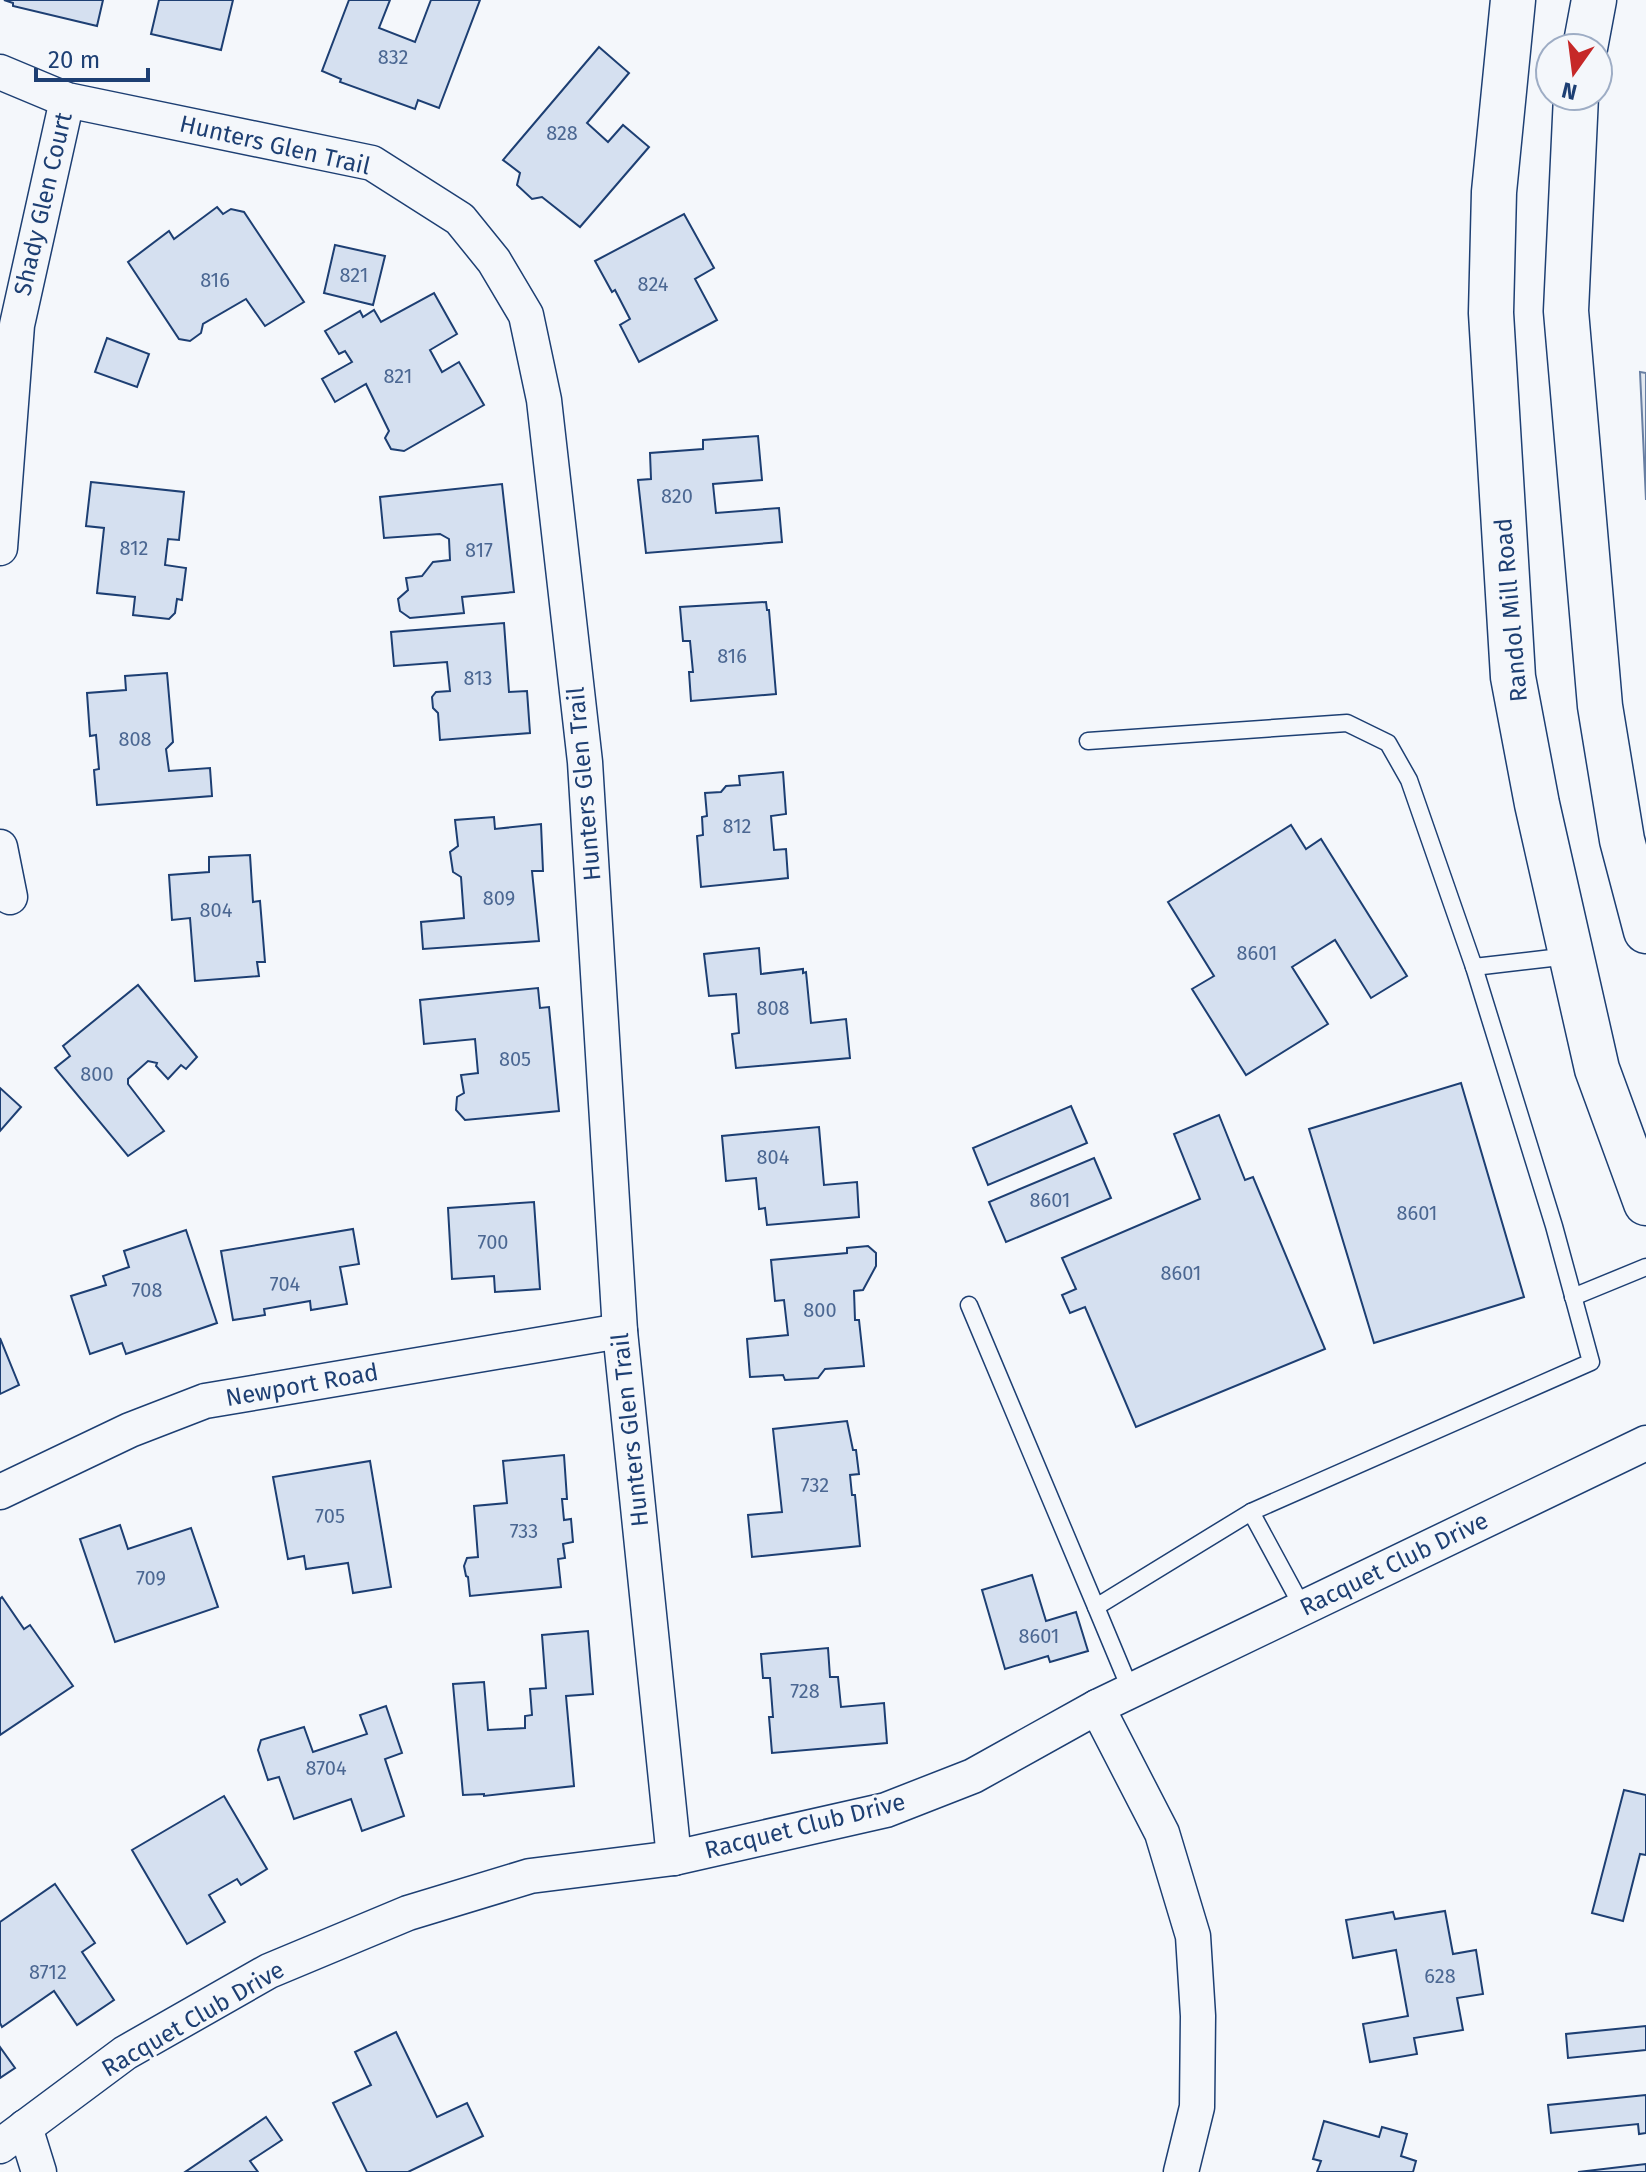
<svg xmlns="http://www.w3.org/2000/svg" width="1646" height="2172" font-family="'Fira Sans',sans-serif">
	<style>
		.green { fill: #e3e9f0; stroke: #687fa3; stroke-width: 2 }
		.building { fill: #d5e0f0; stroke: #1d3f73; stroke-width: 2 }
		.lines { fill: none; stroke-linecap: round; stroke-linejoin: round }
		.lane-casing { stroke: #1d3f73; stroke-width: 19 }
		.street-casing { stroke: #1d3f73; stroke-width: 37 }
		.secondary-casing { stroke: #1d3f73; stroke-width: 47 }
		.lane { stroke: #f4f7fb; stroke-width: 16 }
		.street { stroke: #f4f7fb; stroke-width: 34 }
		.secondary { stroke: #f4f7fb; stroke-width: 44 }
		.labels { text-anchor: middle; stroke-width: 6; stroke-linejoin: round; paint-order: stroke }
		.number-label { font-size: 20px; fill: #4b6792 }
		.street-label { font-size: 24px; fill: #1d3f73; stroke: #f4f7fb }
	</style>
	<rect width="100%" height="100%" fill="#f4f7fb"/>
	<!-- green -->
	<path class="green" d="M1640 372 1646 373V500Z"/>
	<!-- building -->
	<g class="building">
		<path d="M4 0H103L97 26 13 6V3Z"/>
		<path d="M159 0H233L221 50 151 34Z"/>
		<path d="M349 0H390L379 28 415 42 431 0H480L439 108 418 100 415 109 340 82 341 79 322 71Z"/>
		<path d="M599 47 629 73 587 123 608 142 623 125 649 147 580 227 542 197 532 199 517 185 520 173 503 160Z"/>
		<path d="M217 207 223 214 231 209 244 212 304 302 265 326 246 299 203 324 201 333 190 341 179 339 128 262 169 231 174 239Z"/>
		<path d="M684 214 714 268 695 279 717 320 639 362 620 325 630 319 615 290 612 292 595 261Z"/>
		<path d="M335 245 385 256 373 305 324 293Z"/>
		<path d="M434 293 457 334 430 350 442 372 459 362 484 405 404 451 391 449 385 438 389 431 366 384 335 402 322 379 352 362 345 351 339 354 325 331 360 311 363 317 374 310 381 322Z"/>
		<path d="M107 338 149 354 137 387 95 372Z"/>
		<path d="M758 436 762 480 713 484 716 513 779 508 782 542 646 553 638 480 651 479 650 453 703 449V440Z"/>
		<path d="M91 482 184 492 179 540 168 539 165 565 186 568 182 600 177 599 175 613 169 619 133 615 135 597 97 593 104 528 86 526Z"/>
		<path d="M502 484 514 592 462 597 464 613 410 618 400 611 398 599 408 590 406 578 422 576 433 562 450 560 449 539 440 534 384 538 380 497Z"/>
		<path d="M766 602 767 610H769L776 694 691 701 689 672H693L690 641H683L680 607Z"/>
		<path d="M504 623 509 692 527 691 530 733 440 740 438 713 433 708 432 697 436 692 450 691 447 662 394 666 391 632Z"/>
		<path d="M167 673 173 742 166 749 169 771 210 768 212 796 97 805 94 770 99 769 96 735 90 736 87 693 126 690 125 676Z"/>
		<path d="M783 772 786 814 771 816 774 850 786 849 788 878 701 887 697 836 703 835 702 817 707 816 705 793 721 792 726 786 740 785 739 776Z"/>
		<path d="M494 817 495 829 541 824 543 871H532L539 941 423 949 421 922 464 918 461 877 453 872 450 852 458 846 455 820Z"/>
		<path d="M1291 825 1306 849 1321 839 1407 976 1371 998 1335 940 1292 967 1328 1024 1246 1075 1192 989 1214 976 1168 902Z"/>
		<path d="M250 855 253 902 260 901 265 962H257L259 976 195 981 190 918 172 920 169 875 209 872V857Z"/>
		<path d="M759 948 761 974 803 969V973L806 972 811 1023 846 1019 850 1058 736 1068 732 1034 739 1033 736 994 709 996 704 954Z"/>
		<path d="M138 985 197 1057 186 1069 181 1065 168 1079 156 1066 157 1063 148 1061 128 1079V1084L164 1131 128 1156 55 1068 70 1056 63 1046Z"/>
		<path d="M538 988 540 1008 549 1007 559 1111 465 1120 456 1110 457 1097 464 1093 461 1075 478 1073 475 1039 424 1044 420 1000Z"/>
		<path d="M1461 1083 1524 1297 1374 1343 1309 1129Z"/>
		<path d="M0 1088 21 1107 0 1131Z"/>
		<path d="M1071 1106 1087 1143 988 1185 973 1148Z"/>
		<path d="M1219 1115 1245 1180 1253 1177 1325 1349 1136 1427 1085 1307 1070 1313 1062 1295 1076 1289 1062 1258 1200 1199 1174 1134Z"/>
		<path d="M819 1127 824 1185 857 1182 859 1217 767 1225 765 1208 759 1209 756 1178 726 1181 722 1136Z"/>
		<path d="M1094 1158 1111 1198 1006 1242 989 1202Z"/>
		<path d="M534 1202 540 1289 495 1292 494 1276 452 1279 448 1208Z"/>
		<path d="M353 1229 359 1264 340 1267 347 1304 311 1310 310 1301 264 1309 265 1315 233 1320 221 1251Z"/>
		<path d="M186 1230 217 1323 126 1354 122 1343 90 1354 71 1296 106 1285 103 1276 129 1267 124 1251Z"/>
		<path d="M868 1246 876 1253V1266L863 1290 854 1291 855 1320H859L864 1366 825 1369 818 1378 785 1380 783 1375 750 1377 747 1339 788 1335 784 1300 775 1301 771 1260 847 1253V1248Z"/>
		<path d="M0 1338 19 1385 0 1394Z"/>
		<path d="M847 1421 853 1450H856L859 1474 850 1475 852 1495H855L860 1546 752 1557 748 1515 782 1512 773 1429Z"/>
		<path d="M564 1455 567 1499H562L564 1520 571 1519 573 1542 563 1544 565 1558 558 1559 561 1587 470 1596 468 1577 466 1576 464 1566 467 1558 478 1557 474 1506 507 1503 503 1461Z"/>
		<path d="M370 1461 391 1587 353 1593 348 1563 306 1569 304 1556 288 1559 273 1477Z"/>
		<path d="M120 1525 128 1549 191 1528 218 1607 115 1642 80 1539Z"/>
		<path d="M1032 1575 1046 1621 1076 1612 1088 1651 1050 1662 1048 1656 1005 1669 982 1590Z"/>
		<path d="M2 1597 24 1629 30 1625 73 1686 0 1735V1599Z"/>
		<path d="M588 1631 593 1694 566 1696 574 1786 484 1796V1794L463 1795 453 1684 484 1682 488 1730 525 1728V1716L532 1715 530 1689 546 1688 542 1635Z"/>
		<path d="M828 1648 830 1677H838L841 1707 884 1703 887 1743 772 1753 769 1717H773L770 1678H763L761 1654Z"/>
		<path d="M386 1706 402 1753 385 1759 404 1816 362 1831 351 1799 294 1819 279 1777 268 1780 258 1750 261 1740 304 1727 313 1752 367 1734 360 1715Z"/>
		<path d="M1624 1790 1646 1795V1855L1640 1854 1623 1921 1592 1913Z"/>
		<path d="M224 1796 267 1869 241 1885 237 1879 209 1895 225 1922 187 1944 132 1850Z"/>
		<path d="M55 1884 95 1943 82 1952 114 2000 77 2025 54 1991 2 2027 0 2023V1922Z"/>
		<path d="M1445 1911 1453 1954 1476 1950 1483 1994 1457 1998 1463 2030 1414 2038 1417 2054 1370 2062 1363 2024 1408 2016 1396 1950 1353 1958 1346 1920 1393 1912 1395 1919Z"/>
		<path d="M1646 2026V2050L1568 2058 1566 2034Z"/>
		<path d="M396 2032 437 2117 467 2103 483 2136 408 2172H367L333 2103 371 2085 355 2052Z"/>
		<path d="M0 2047 15 2068 0 2078Z"/>
		<path d="M1646 2095V2133L1639 2134 1638 2124 1551 2133 1548 2105Z"/>
		<path d="M266 2117 282 2140 250 2161 258 2172H185Z"/>
		<path d="M1324 2121 1379 2137 1382 2127 1407 2134 1401 2156 1416 2161 1413 2172H1317L1321 2161 1313 2159Z"/>
		<path d="M1646 2164V2172H1578Z"/>
	</g>
	<g class="lines">
		<!-- lane casing -->
		<g class="lane-casing">
			<g id="lane">
				<path d="M1088 741 1347 723 1388 743 1409 780 1474 967 1569 956"/>
				<path d="M1573 1297 1646 1267"/>
				<path d="M969 1305 1096 1607 1251 1512 1591 1362 1554 1226 1474 967"/>
				<path d="M1251 1512 1303 1608"/>
				<path d="M1096 1607 1131 1691"/>
			</g>
		</g>
		<!-- street casing -->
		<g class="street-casing">
			<g id="street">
				<path d="M0 72 67 100 372 163 460 219 494 261 526 315 544 400 585 762 620 1331 674 1858"/>
				<path d="M0 548 17 325 67 100"/>
				<path d="M0 847 10 897"/>
				<path d="M0 1492 130 1430 205 1401 620 1331"/>
				<path d="M1097 1707 1162 1833 1193 1936 1198 2016 1197 2107 1181 2172"/>
				<path d="M25 2127 39 2172"/>
				<path d="M0 2146 125 2053 269 1971 408 1913 530 1876 674 1858 886 1810 973 1776 1097 1707 1646 1443"/>
			</g>
		</g>
		<!-- secondary casing -->
		<g class="secondary-casing">
			<g id="secondary">
				<path d="M1513 0 1494 192 1491 313 1513 677 1537 804 1597 1069 1646 1203"/>
				<path d="M1585 48 1594 0"/>
				<path d="M1576 96 1566 311 1600 706 1622 840 1646 931"/>
			</g>
		</g>
		<!-- lane -->
		<use href="#lane" class="lane"/>
		<!-- street -->
		<use href="#street" class="street"/>
		<!-- secondary -->
		<use href="#secondary" class="secondary"/>
	</g>
	<g class="labels">
		<!-- number labels -->
		<g class="number-label">
			<text x="393" y="64">832</text>
			<text x="562" y="140">828</text>
			<text x="354" y="282">821</text>
			<text x="215" y="287">816</text>
			<text x="653" y="291">824</text>
			<text x="398" y="383">821</text>
			<text x="677" y="503">820</text>
			<text x="134" y="555">812</text>
			<text x="479" y="557">817</text>
			<text x="732" y="663">816</text>
			<text x="478" y="685">813</text>
			<text x="135" y="746">808</text>
			<text x="737" y="833">812</text>
			<text x="499" y="905">809</text>
			<text x="216" y="917">804</text>
			<text x="1257" y="960">8601</text>
			<text x="773" y="1015">808</text>
			<text x="515" y="1066">805</text>
			<text x="97" y="1081">800</text>
			<text x="773" y="1164">804</text>
			<text x="1050" y="1207">8601</text>
			<text x="1417" y="1220">8601</text>
			<text x="493" y="1249">700</text>
			<text x="1181" y="1280">8601</text>
			<text x="285" y="1291">704</text>
			<text x="147" y="1297">708</text>
			<text x="820" y="1317">800</text>
			<text x="815" y="1492">732</text>
			<text x="330" y="1523">705</text>
			<text x="524" y="1538">733</text>
			<text x="151" y="1585">709</text>
			<text x="1039" y="1643">8601</text>
			<text x="805" y="1698">728</text>
			<text x="326" y="1775">8704</text>
			<text x="48" y="1979">8712</text>
			<text x="1440" y="1983">628</text>
		</g>
		<!-- street labels -->
		<g class="street-label">
			<text transform="translate(275 145) rotate(13)" y="8">Hunters Glen Trail</text>
			<text transform="translate(43 204) rotate(-77)" y="8">Shady Glen Court</text>
			<text transform="translate(1511 610) rotate(-95)" y="8">Randol Mill Road</text>
			<text transform="translate(584 784) rotate(-95)" y="8">Hunters Glen Trail</text>
			<text transform="translate(302 1385) rotate(-10)" y="8">Newport Road</text>
			<text transform="translate(630 1430) rotate(-96)" y="8">Hunters Glen Trail</text>
			<text transform="translate(1394 1564) rotate(-26)" y="8">Racquet Club Drive</text>
			<text transform="translate(805 1826) rotate(-14)" y="8">Racquet Club Drive</text>
			<text transform="translate(193 2019) rotate(-30)" y="8">Racquet Club Drive</text>
		</g>
	</g>
	<!-- north arrow -->
	<g transform="translate(1574 72) rotate(194)"><circle r="38" fill="#f4f7fb" stroke="#9eadc5" stroke-width="2"/>
	<path d="M0-6L14 30L0 20L-14 30Z" fill="#c62828"/>
	<text y="-12" font-size="22" font-weight="bold" text-anchor="middle" fill="#1d3f73">N</text>
	</g>
	<!-- scale -->
	<path d="M36 68v12h112v-12" fill="none" stroke="#1d3f73" stroke-width="4"/>
	<text x="48" y="68" font-size="24" fill="#1d3f73" stroke="#f4f7fb" stroke-width="6" paint-order="stroke">20 m</text>
</svg>
